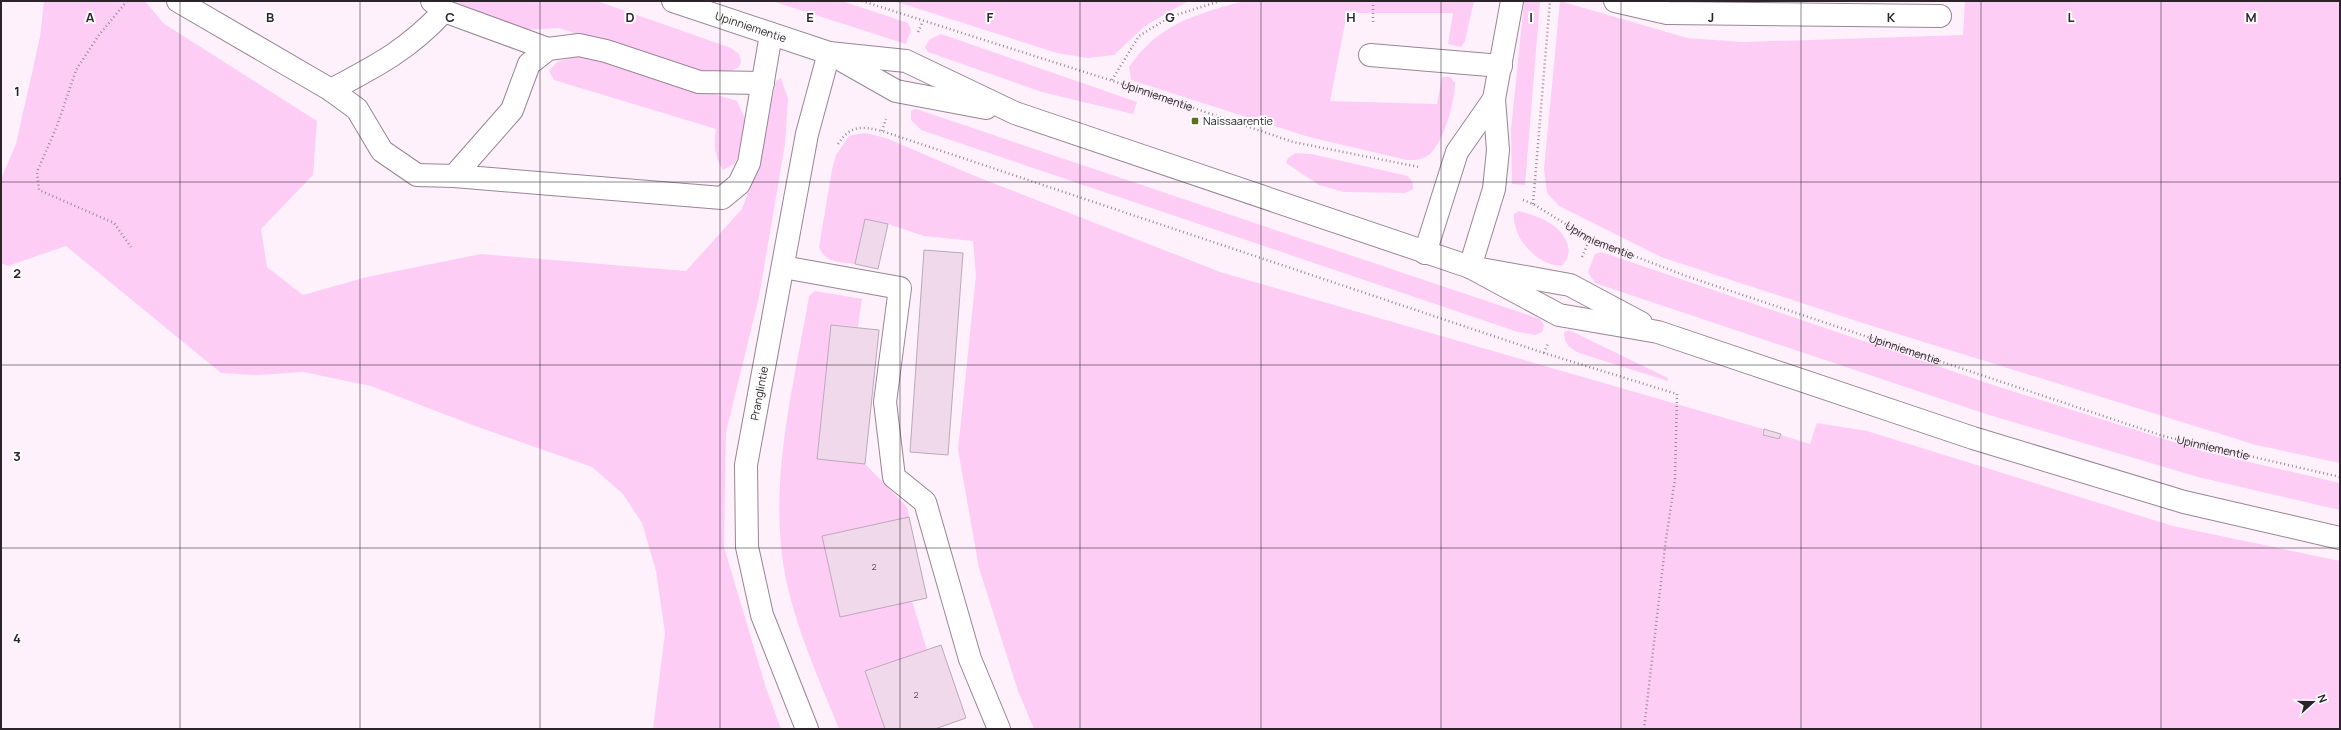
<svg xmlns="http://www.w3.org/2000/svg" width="2341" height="730" font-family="Manrope,sans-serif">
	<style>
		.green { fill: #fecdf6 }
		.building { fill: #efd9eb; stroke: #bda8b9 }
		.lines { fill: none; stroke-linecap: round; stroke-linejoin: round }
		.minor-casing { stroke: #998595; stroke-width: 24 }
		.major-casing { stroke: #998595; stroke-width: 24 }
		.path { stroke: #968c94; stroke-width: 2.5; stroke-dasharray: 1 3; stroke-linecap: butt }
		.minor { stroke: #fff; stroke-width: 22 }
		.major { stroke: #fff; stroke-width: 22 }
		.grid { fill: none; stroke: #2c242b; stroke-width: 1; stroke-opacity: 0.55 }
		.poi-dot { fill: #5d701e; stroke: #fff; stroke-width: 1.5 }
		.labels { text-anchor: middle; stroke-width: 4; stroke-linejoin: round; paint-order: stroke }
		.number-label { font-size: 9px; fill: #5d515b }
		.street-label { font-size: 11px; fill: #2c242b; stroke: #fff }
		.poi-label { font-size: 11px; fill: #2c242b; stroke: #fff; text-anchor: start }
		.grid-label { font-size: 13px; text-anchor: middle; font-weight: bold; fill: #2c242b; stroke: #fff; stroke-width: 4; stroke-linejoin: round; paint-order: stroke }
	</style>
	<rect width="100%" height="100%" fill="#fef1fb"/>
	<!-- green -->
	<g class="green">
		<path d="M44 1H145L163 23 317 121 313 175 261 229 267 267 303 295 367 277 481 254 686 271 742 209 757 169 776 81 781 78 788 99 785 144 759 297 726 432 724 547 766 688 781 729H653L665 633 656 571 642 523 623 494 592 467 475 426 371 386 303 372 258 375 221 373 66 246 8 266 1 263V179L16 144 40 37Z"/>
		<path d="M452 1H597L731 48 739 54 741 61 739 67 731 71 694 74 559 28 524 30Z"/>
		<path d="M772 1H842L908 23 911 30 906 44Z"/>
		<path d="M894 1H1188L1145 26 1114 55 1088 58 1057 53Z"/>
		<path d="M1244 1H1474L1465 41 1461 47 1448 44 1453 13H1347L1330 101 1437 104 1442 77H1450L1455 83C1455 101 1444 140 1431 153 1424 160 1416 160 1407 160L1309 137 1131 80 1129 67C1160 23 1194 15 1244 1Z"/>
		<path d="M1560 1 1687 38 1743 42 1963 35 1965 1H2340V463L2256 445 1869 325 1661 257 1559 206 1547 193 1544 169Z"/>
		<path d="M1524 2H1540L1525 185 1512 184 1511 130Z"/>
		<path d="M941 34 1137 102 1133 114 1042 92 928 52 925 47 929 40Z"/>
		<path d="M573 57H593L737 101 746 121 745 140 735 163 723 170C714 156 714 145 716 129L554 80 549 71 557 62Z"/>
		<path d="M916 109 1540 319 1544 325 1542 332 1536 335 1518 332 921 130 911 120V111Z"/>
		<path d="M865 133 886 138 970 174 1220 272 1763 429 1762 435 1779 440 1781 435 1810 444 1817 423 1867 431 2173 526 2340 561V729H1034L1018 691 979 568 958 450 976 275 973 241 924 236 888 224 865 219 855 264C840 262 825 263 819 247L832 170 836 155 849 136Z"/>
		<path d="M1296 153 1311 154 1408 176 1413 183V189L1405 193 1344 192 1319 185 1286 163 1288 158Z"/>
		<path d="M1519 211C1539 217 1562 224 1568 246 1570 254 1567 261 1561 266 1537 265 1512 238 1514 214Z"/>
		<path d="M1601 252 1996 386 2205 452 2340 483V510L2198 477 1989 415 1595 283 1588 272 1595 254Z"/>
		<path d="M815 291 862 299 858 327 831 325 817 458 865 464 907 507 909 517 822 536 840 617 912 601 927 650 865 671 885 729H839C820 681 798 634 787 584 766 488 793 391 809 296Z"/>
		<path d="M1569 330 1668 378V381L1579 353C1570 348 1564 344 1564 332Z"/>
	</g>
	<!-- building -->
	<g class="building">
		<path d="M865 219 888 224 878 269 855 264Z"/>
		<path d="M924 250 963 253 948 455 910 452Z"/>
		<path d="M831 325 879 330 865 464 817 459Z"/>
		<path d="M1764 429 1781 434 1779 439 1763 435Z"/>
		<path d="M909 517 927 598 840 617 822 536Z"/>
		<path d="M941 645 966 718 935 729H885L865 671Z"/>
	</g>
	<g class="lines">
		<!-- minor casing -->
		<g class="minor-casing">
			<g id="minor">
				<path d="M178 1 331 90 357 109 382 151 417 175 454 176 722 198 739 184 749 163 771 34"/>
				<path d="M432 1 444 11 548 49"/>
				<path d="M1615 1 1667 13 1940 16"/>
				<path d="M1370 55 1501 66"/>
				<path d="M331 90C376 66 408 50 444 11"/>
				<path d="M454 176 512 110 529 64 548 49 579 45 606 51 699 82 763 83"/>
				<path d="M1425 253 1457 152 1494 99"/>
				<path d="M783 267 900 288 885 402 894 477 925 502 970 659 999 729"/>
				<path d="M1470 267 1494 189 1498 150 1494 99 1512 1"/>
				<path id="s3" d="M807 729 762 615 747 547 746 465 807 134 829 53"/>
			</g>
		</g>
		<!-- major casing -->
		<g class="major-casing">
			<g id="major">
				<path id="s4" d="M673 1 829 53 896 91 986 108"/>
				<path d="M829 53 906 61 1015 113 1470 267 1570 285 1641 323"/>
				<path d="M1470 267 1559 315 1658 332 1973 438 2184 502 2340 538"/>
			</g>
		</g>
		<!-- path -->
		<g class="path">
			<path d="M127 1 99 35 76 70 57 126 37 172 39 190 114 223 131 247"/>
			<path id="s1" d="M862 1 1141 90 1293 142 1419 167"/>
			<path d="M1373 1V24"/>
			<path d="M918 32 923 21"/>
			<path d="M1112 80 1139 36 1170 17 1220 1"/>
			<path d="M882 131 886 119"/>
			<path d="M838 144C850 125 862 126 882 131L1544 353 1677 394 1675 479 1666 539 1644 729"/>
			<path id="s2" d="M1523 200 1533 204 1590 239 1686 276 2163 436 2340 477"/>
			<path d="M1533 204 1550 1"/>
			<path d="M1582 257 1590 239"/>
			<path d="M1544 353 1548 343"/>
		</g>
		<!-- minor -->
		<use href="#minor" class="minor"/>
		<!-- major -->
		<use href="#major" class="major"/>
	</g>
	<!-- grid -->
	<path class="grid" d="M180 1V729M360 1V729M540 1V729M720 1V729M900 1V729M1080 1V729M1261 1V729M1441 1V729M1621 1V729M1801 1V729M1981 1V729M2161 1V729M1 182H2340M1 365H2340M1 548H2340"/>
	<!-- markers -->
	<rect class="poi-dot" x="1191" y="117" width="8" height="8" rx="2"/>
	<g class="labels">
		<!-- number labels -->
		<g class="number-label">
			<text x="874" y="570">2</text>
			<text x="916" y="698">2</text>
		</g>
		<!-- street labels -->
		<g class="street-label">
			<text dy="4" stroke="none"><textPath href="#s4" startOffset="82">Upinniementie</textPath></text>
			<text dy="4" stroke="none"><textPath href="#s1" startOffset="310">Upinniementie</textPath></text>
			<text dy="4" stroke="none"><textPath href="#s2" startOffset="87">Upinniementie</textPath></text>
			<text dy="4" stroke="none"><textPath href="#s2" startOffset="411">Upinniementie</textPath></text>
			<text dy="4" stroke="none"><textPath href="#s3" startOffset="347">Pranglintie</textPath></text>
			<text dy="4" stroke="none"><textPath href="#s2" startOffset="735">Upinniementie</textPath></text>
		</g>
		<!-- poi labels -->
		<g class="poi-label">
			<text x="1203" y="125">Naissaarentie</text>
		</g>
	</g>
	<g class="grid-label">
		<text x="90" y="22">A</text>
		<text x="270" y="22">B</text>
		<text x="450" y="22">C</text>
		<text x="630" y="22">D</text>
		<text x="810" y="22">E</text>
		<text x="990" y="22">F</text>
		<text x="1170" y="22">G</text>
		<text x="1351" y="22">H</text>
		<text x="1531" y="22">I</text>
		<text x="1711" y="22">J</text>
		<text x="1891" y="22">K</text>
		<text x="2071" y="22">L</text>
		<text x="2251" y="22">M</text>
		<text x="17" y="96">1</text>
		<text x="17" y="278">2</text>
		<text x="17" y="461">3</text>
		<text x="17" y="643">4</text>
	</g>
	<!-- border -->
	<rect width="2341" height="730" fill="none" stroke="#2c242b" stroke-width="4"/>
	<!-- north arrow -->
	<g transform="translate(2313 702) rotate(69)" stroke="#ffffff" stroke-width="3" paint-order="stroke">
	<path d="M0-3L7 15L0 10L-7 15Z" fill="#2c242b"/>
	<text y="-6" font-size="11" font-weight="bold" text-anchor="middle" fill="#2c242b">N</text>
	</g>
</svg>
